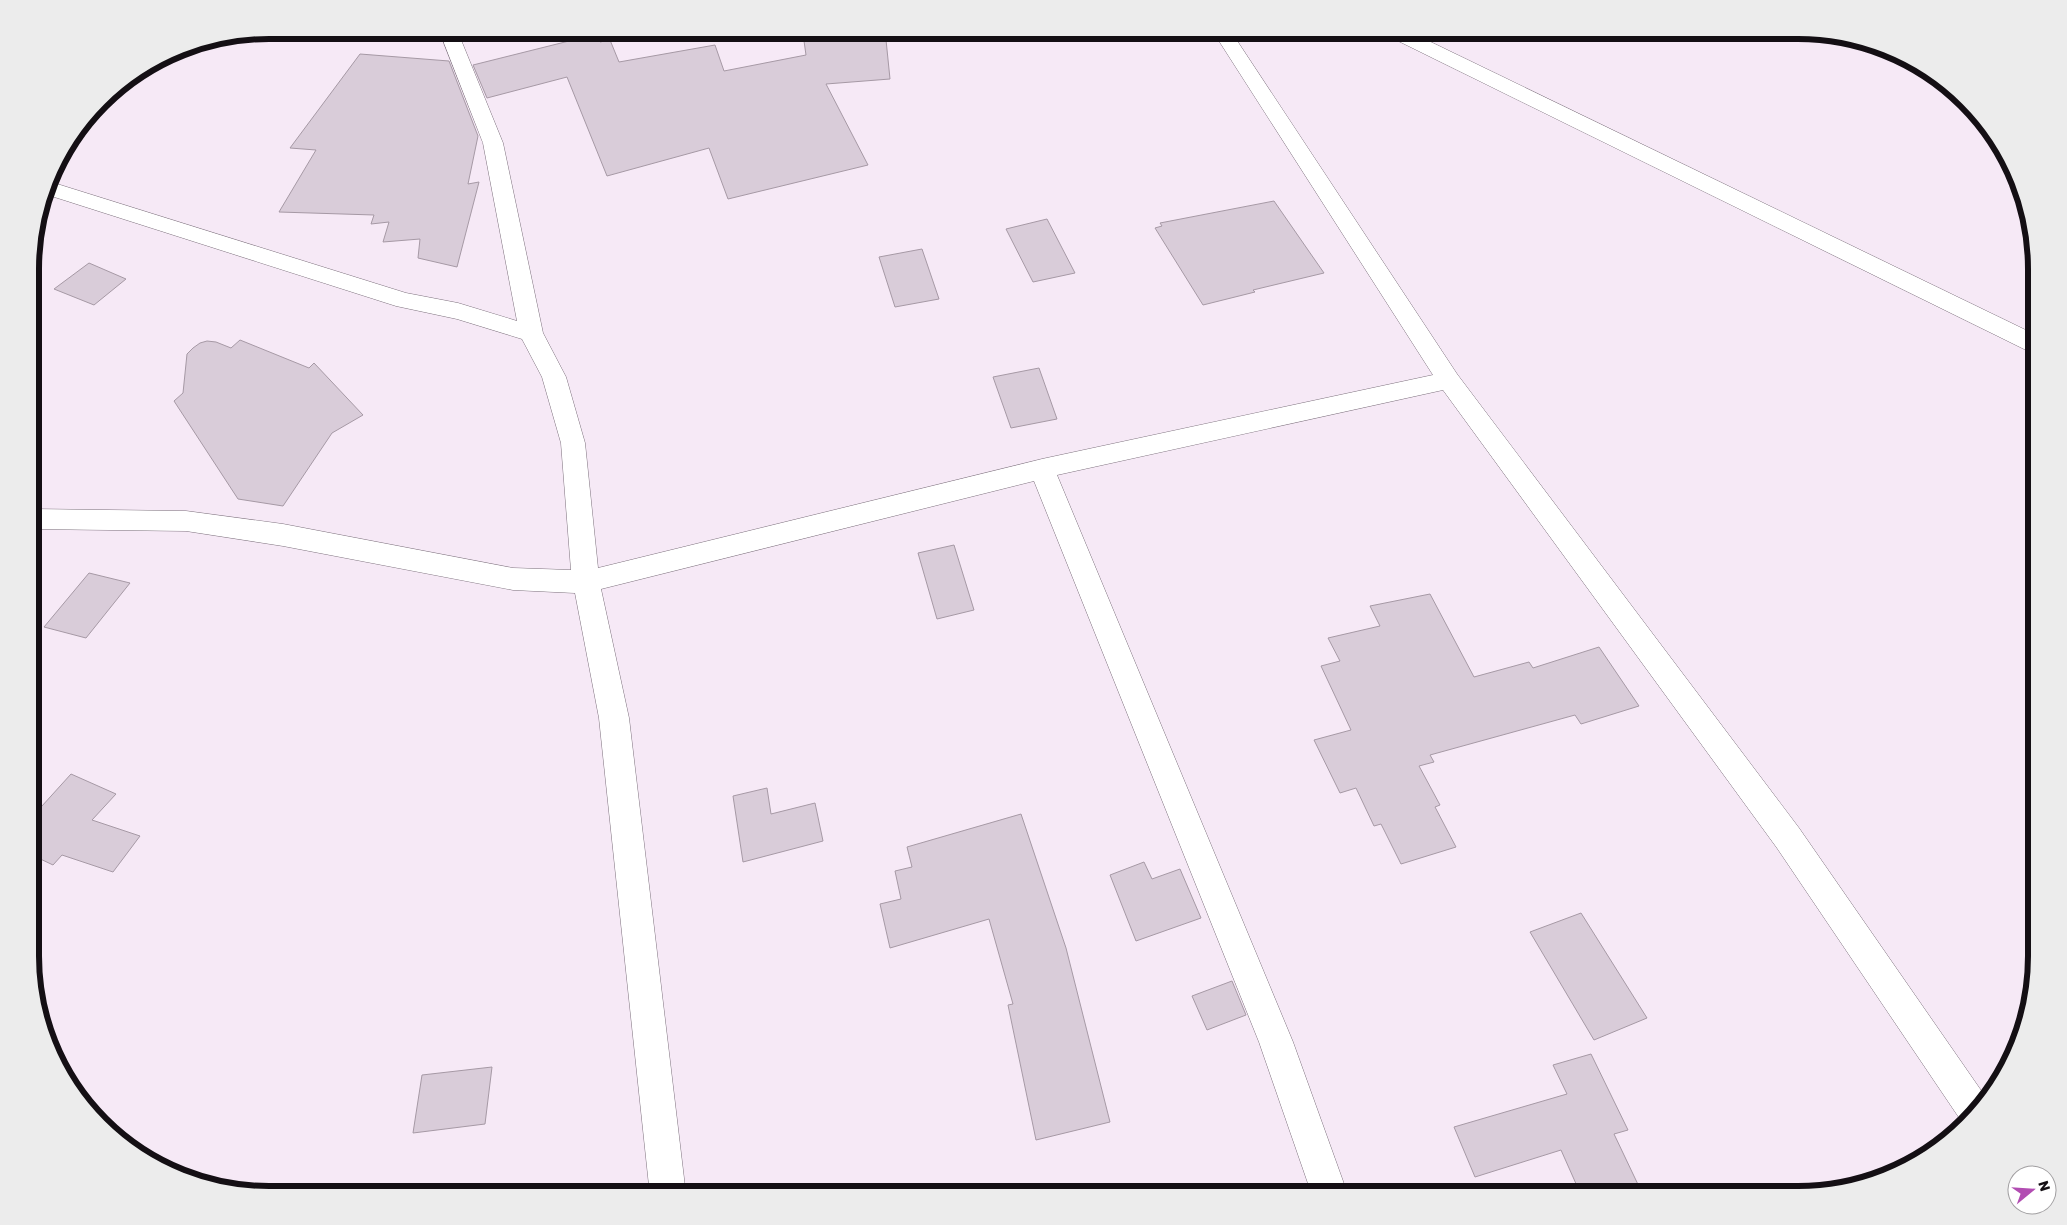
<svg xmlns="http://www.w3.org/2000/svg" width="2067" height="1225" font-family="Rubik,sans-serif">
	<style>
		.building { fill: #d9ccd9; stroke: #a699a5 }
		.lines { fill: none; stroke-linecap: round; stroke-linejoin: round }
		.minor-casing { stroke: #7d717d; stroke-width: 1 }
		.minor { fill: #fff; fill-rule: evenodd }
		.rim { fill: none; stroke: #140f14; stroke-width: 6 }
	</style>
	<rect width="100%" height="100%" fill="#f6e9f6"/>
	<!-- building -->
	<g class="building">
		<path d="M839 30H885L890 79 826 84 868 165 728 199 709 148 607 176 567 77 487 98 473 65 597 34 600 42 610 40 619 62 715 45 724 71 806 55 803 34Z"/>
		<path d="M360 54 449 61 478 136 468 184 479 182 457 267 418 258 420 239 383 242 389 222 371 224 374 215 279 212 316 150 290 148Z"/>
		<path d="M1274 201 1324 273 1253 290 1255 292 1203 305 1155 228 1162 226 1160 223Z"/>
		<path d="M1047 219 1075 273 1033 282 1006 229Z"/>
		<path d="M922 249 939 299 895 307 879 257Z"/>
		<path d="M89 263 126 279 94 305 54 289Z"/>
		<path d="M240 340 309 368 314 363 363 415 332 433 283 506 238 499 174 401 183 393 187 354 193 348 200 343 207 341 216 342 231 348Z"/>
		<path d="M1039 368 1057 419 1011 428 993 377Z"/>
		<path d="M954 545 974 610 937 619 918 553Z"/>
		<path d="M89 573 130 583 86 638 44 627Z"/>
		<path d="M1430 594 1474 677 1529 662 1533 668 1599 647 1639 706 1581 724 1575 715 1430 755 1434 762 1419 766 1440 805 1435 807 1456 847 1401 864 1381 824 1374 826 1356 788 1340 793 1314 740 1351 730 1321 666 1340 661 1328 638 1380 626 1370 606Z"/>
		<path d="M71 774 116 794 92 820 140 836 113 872 62 855 53 865 32 855V817Z"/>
		<path d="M767 788 771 814 815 803 823 841 743 862 733 796Z"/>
		<path d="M1021 814 1066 948 1110 1122 1036 1140 1008 1005 1013 1004 989 919 890 948 880 904 901 899 895 871 912 867 907 847Z"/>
		<path d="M1144 862 1152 879 1180 869 1201 918 1136 941 1110 875Z"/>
		<path d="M1581 913 1647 1018 1594 1040 1530 932Z"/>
		<path d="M1232 981 1246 1015 1207 1030 1192 996Z"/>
		<path d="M1591 1054 1628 1130 1614 1134 1643 1195H1581L1561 1150 1475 1177 1454 1127 1567 1094 1553 1065Z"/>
		<path d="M492 1067 485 1124 413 1133 422 1075Z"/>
	</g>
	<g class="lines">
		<!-- minor casing -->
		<g class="minor-casing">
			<g id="minor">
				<path d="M439 30H457L503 143 543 333 566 377 585 443 598 568 1042 459 1433 375 1212 30H1230L1457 374 1799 828 1987 1099 1967 1125H1964L1777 848 1443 390 1057 475 1293 1042 1348 1195H1312L1259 1042 1034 481 601 589 629 718 686 1195H650L599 718 575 593 513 590 283 546 186 531 32 529V509L186 511 283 524 513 568 571 570 561 443 542 377 522 339 457 319 396 306 45 194 49 182 54 183 406 293 458 303 517 321 483 143Z"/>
				<path d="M1382 30H1406L2036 335V353L2028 351 1384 34Z"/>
			</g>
		</g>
		<!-- minor -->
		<use href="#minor" class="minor"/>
	</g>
	<!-- crop -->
	<path d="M0 0H2067V1225H0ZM269 39H1798A230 230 0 0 1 2028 269V956A230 230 0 0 1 1798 1186H269A230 230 0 0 1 39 956V269A230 230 0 0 1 269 39Z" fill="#ececec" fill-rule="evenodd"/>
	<path class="rim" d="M269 39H1798A230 230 0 0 1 2028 269V956A230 230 0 0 1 1798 1186H269A230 230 0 0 1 39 956V269A230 230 0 0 1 269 39Z"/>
	<!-- north arrow -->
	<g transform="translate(2032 1190) rotate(72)"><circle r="24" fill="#ffffff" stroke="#a19fa1"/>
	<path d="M0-4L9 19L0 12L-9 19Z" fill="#b24db2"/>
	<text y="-8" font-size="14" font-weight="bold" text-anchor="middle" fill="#140f14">N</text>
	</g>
</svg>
